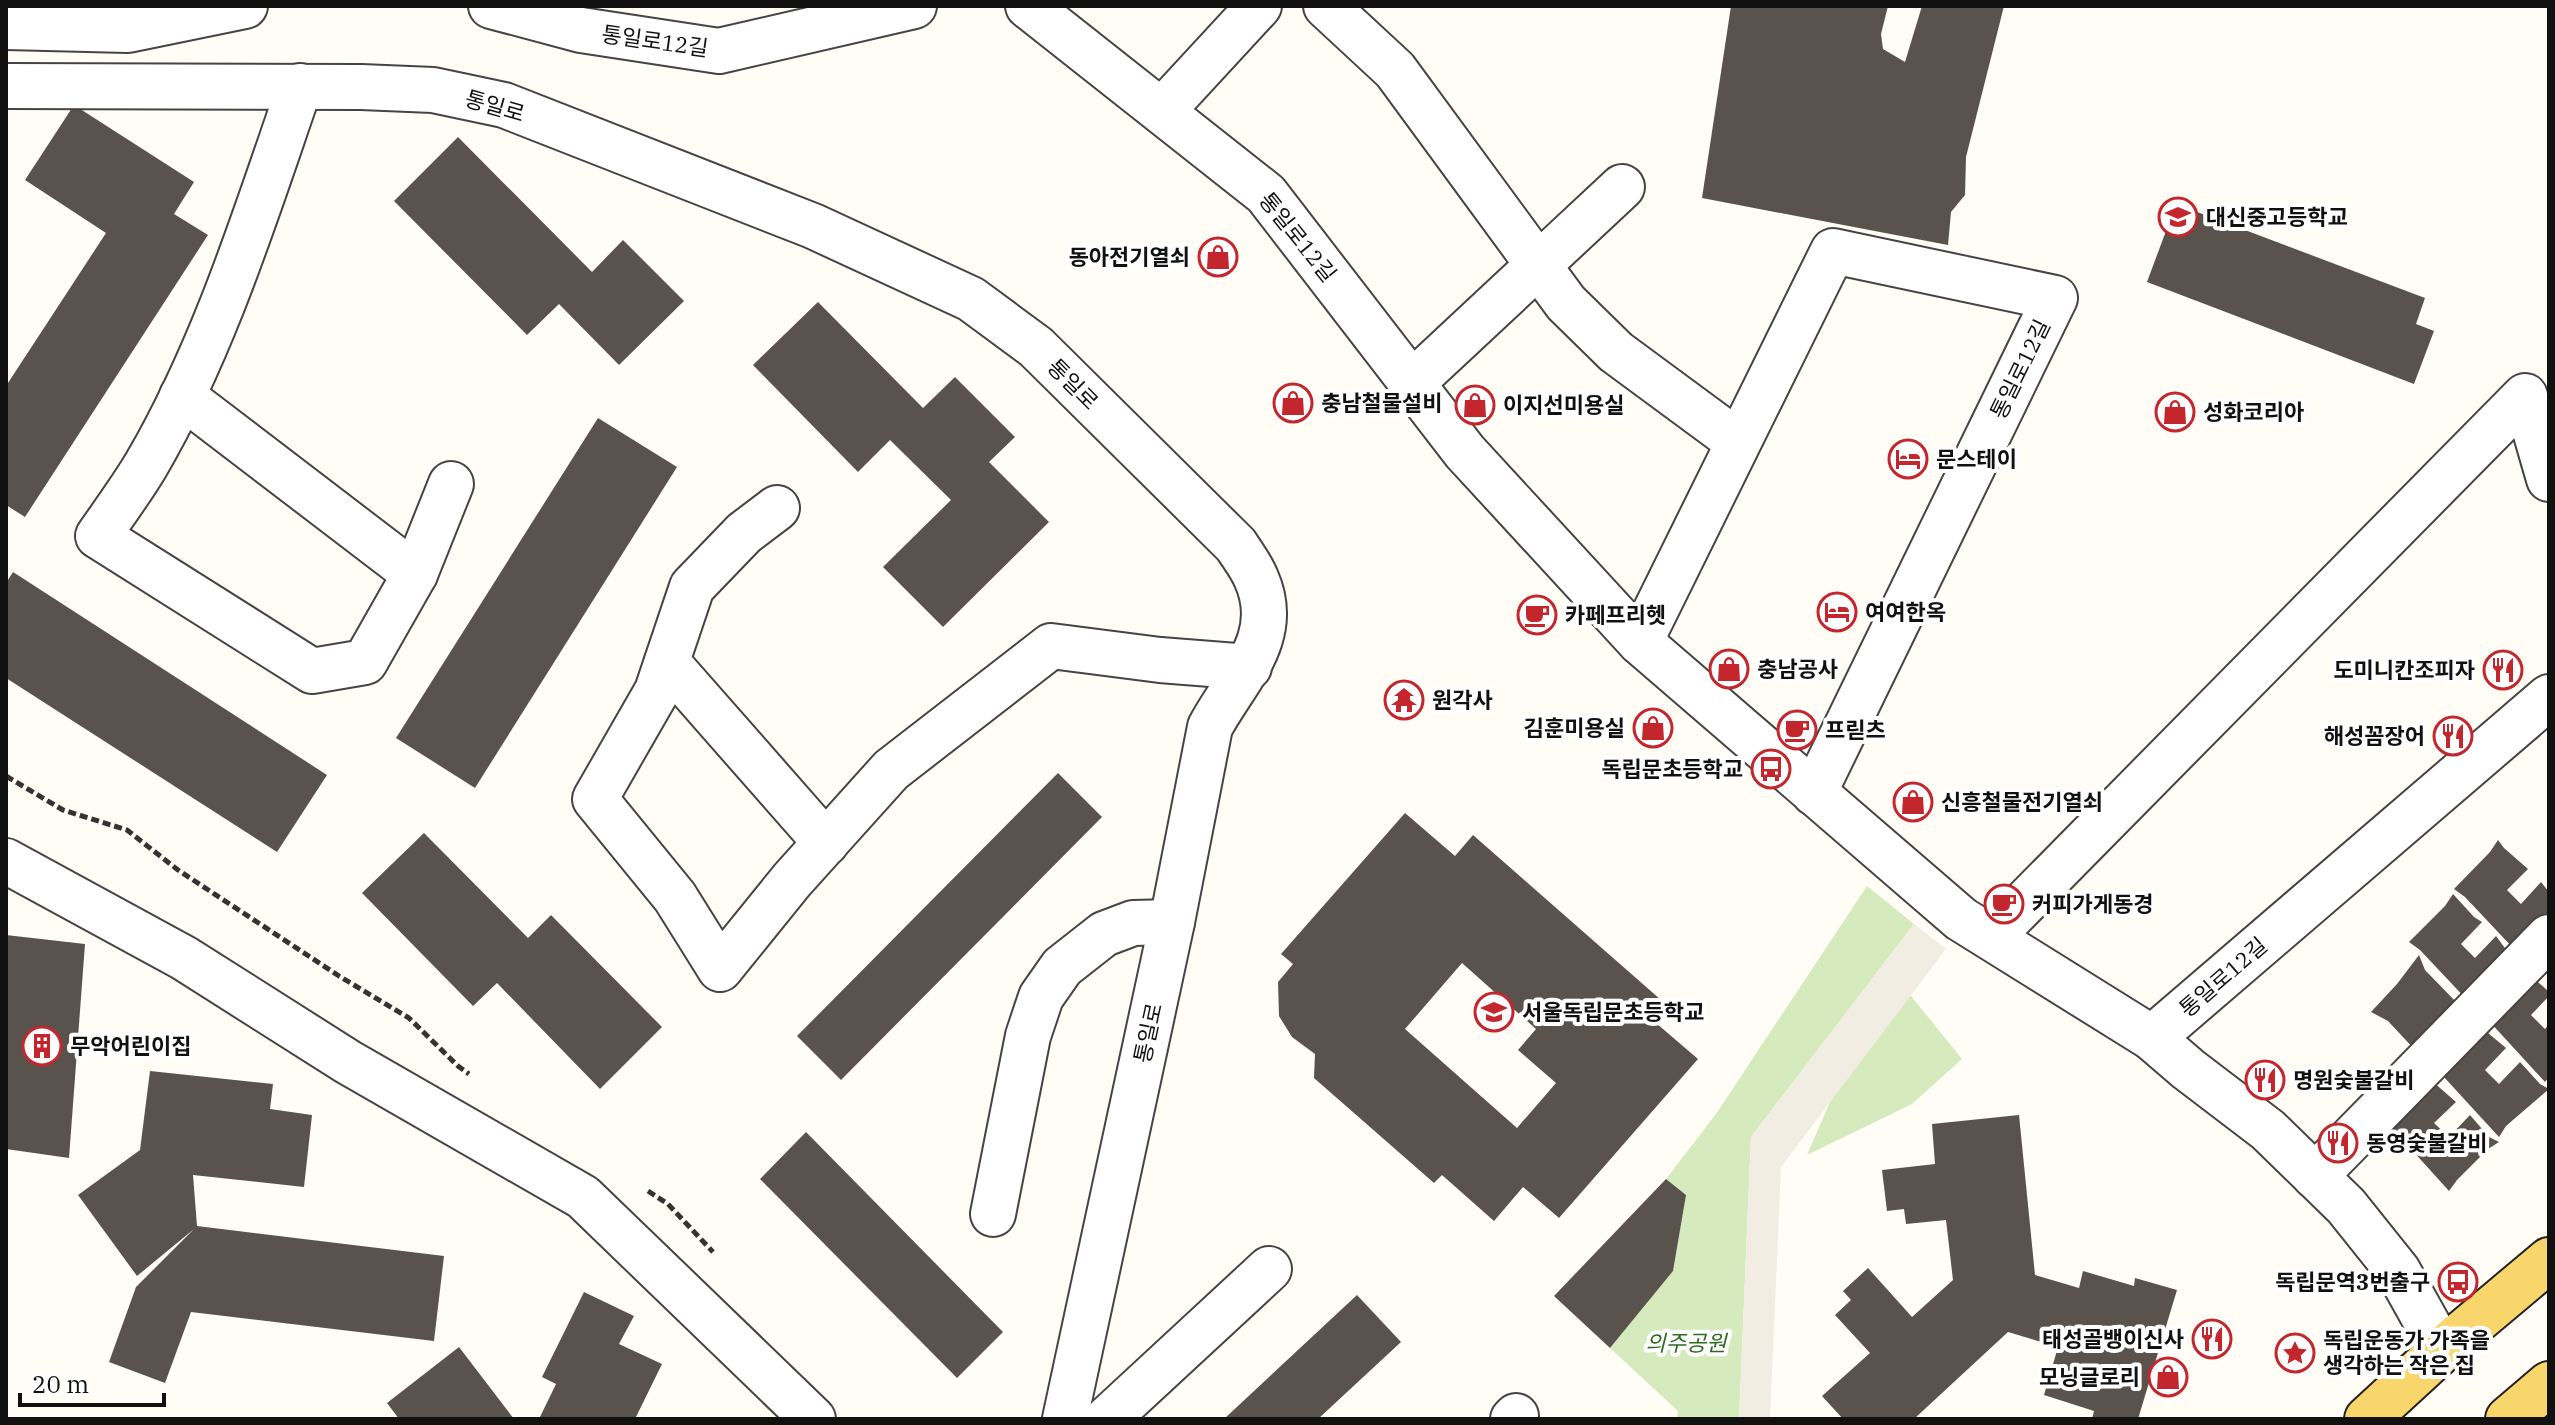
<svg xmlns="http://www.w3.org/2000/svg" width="2555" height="1425" font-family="'IBM Plex Serif','Noto Sans KR',serif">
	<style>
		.green { fill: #d5ebbd }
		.plaza { fill: #f1ede2 }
		.building { fill: #5a524d; fill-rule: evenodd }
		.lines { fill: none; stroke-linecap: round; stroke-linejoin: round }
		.minor-casing { stroke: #444; stroke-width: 48 }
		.major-casing { stroke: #222; stroke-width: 48 }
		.path { stroke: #333; stroke-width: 5; stroke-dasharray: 8 4; stroke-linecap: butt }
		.minor { stroke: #fff; stroke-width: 44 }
		.major { stroke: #f9d66b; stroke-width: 44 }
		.labels { text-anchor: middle; stroke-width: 8; stroke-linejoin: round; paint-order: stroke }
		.street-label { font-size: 22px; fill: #111; stroke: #fff }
		.poi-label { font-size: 22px; font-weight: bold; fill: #111; stroke: #fff; text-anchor: start }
		.park-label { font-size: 22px; font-style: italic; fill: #2f6b1f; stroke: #fff }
	</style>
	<rect width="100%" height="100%" fill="#fffdf5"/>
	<!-- green -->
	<g class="green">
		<path d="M1867 886 1914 924 1751 1137 1739 1419H1677L1678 1411 1610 1348 1673 1271 1686 1195 1666 1179 1716 1114Z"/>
		<path d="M1911 996 1962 1059 1912 1104 1807 1155 1868 1014Z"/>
	</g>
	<!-- plaza -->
	<path class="plaza" d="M1914 924 1946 949 1781 1167 1770 1419H1739L1751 1137Z"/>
	<!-- building -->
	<g class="building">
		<path d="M1731 6H1888L1881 34 1883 49 1905 62 1922 6H2004L1966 157 1965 195 1951 212 1948 245 1702 198Z"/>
		<path d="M74 105 194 182 174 214 208 235 25 517 6 505V386L106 233 25 180Z"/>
		<path d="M458 137 592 272 623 240 684 301 619 365 559 304 527 335 394 201Z"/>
		<path d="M2176 204 2425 298 2416 324 2434 331 2414 384 2147 282Z"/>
		<path d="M818 302 923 408 955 377 1015 437 989 462 1049 522 943 627 883 567 951 500 890 440 858 472 753 365Z"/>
		<path d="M598 418 677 467 475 788 396 738Z"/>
		<path d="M13 572 327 775 277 852 6 678V583Z"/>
		<path d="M1058 773 1102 817 841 1080 797 1036Z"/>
		<path d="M1405 813 1455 856 1473 835 1669 1007 1656 1023 1698 1059 1559 1218 1523 1187 1494 1221 1442 1175 1434 1183 1314 1078 1315 1054 1292 1037 1279 1016 1278 982 1293 964 1281 954ZM1462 963 1536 1029 1518 1050 1556 1083 1517 1128 1405 1029Z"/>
		<path d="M424 833 528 938 551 915 662 1027 600 1089 497 983 473 1006 362 893Z"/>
		<path d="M2498 840 2504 848 2528 869 2507 890 2521 904 2541 882 2549 892V927L2514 949 2465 897 2454 889 2490 852Z"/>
		<path d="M2453 894 2474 917 2482 922 2461 944 2475 958 2496 936 2513 959 2469 1002 2420 950 2409 942 2445 906Z"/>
		<path d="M6 935 85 944 69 1158 6 1149Z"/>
		<path d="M2419 955 2425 970 2458 1004 2416 1051 2388 1021 2371 1012 2397 984Z"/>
		<path d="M2528 973 2549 992V996L2531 1015 2545 1029 2549 1024V1077L2545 1082 2489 1021Z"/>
		<path d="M2482 1028 2506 1048 2485 1070 2499 1084 2520 1062 2540 1084 2549 1089 2506 1126 2499 1137 2443 1076Z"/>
		<path d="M150 1071 273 1084 270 1109 312 1115 304 1187 193 1175 197 1226 444 1256 434 1341 191 1312 165 1383 109 1362 136 1287 194 1229 137 1276 78 1195 140 1150Z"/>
		<path d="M2432 1081 2456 1102 2434 1123 2449 1137 2470 1115 2489 1137 2499 1142 2488 1149 2457 1180 2449 1191 2393 1129 2383 1122Z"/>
		<path d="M2019 1115 2035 1275 2079 1288 2083 1271 2134 1286 2135 1278 2177 1290 2138 1419H2092L2094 1411 2044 1395 2058 1347 2008 1332 1914 1419H1843L1822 1396 1870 1353 1835 1315 1851 1300 1843 1291 1868 1268 1912 1317 1953 1280 1946 1220 1906 1224 1904 1209 1887 1211 1882 1170 1935 1164 1932 1124Z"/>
		<path d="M806 1132 1003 1332 957 1378 760 1179Z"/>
		<path d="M1666 1179 1686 1195 1673 1271 1610 1348 1554 1296Z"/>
		<path d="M584 1292 634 1316 619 1344 662 1364 635 1419H539L556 1384 542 1377Z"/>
		<path d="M1357 1295 1401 1342 1318 1419H1224Z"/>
		<path d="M459 1347 514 1419H399L387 1403Z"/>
	</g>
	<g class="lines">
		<!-- minor casing -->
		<g class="minor-casing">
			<g id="minor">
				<path d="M491 6 581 30 719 51 914 6"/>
				<path d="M1028 6 1266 194 1465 452 1640 642 1961 919 2152 1038 2188 1069 2268 1130 2346 1206 2398 1271 2442 1350"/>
				<path d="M1326 6 1395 70 1566 303 1616 352 1738 442"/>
				<path d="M6 27 128 30 245 6"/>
				<path d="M6 86 361 87 433 90 504 105 813 226 971 299 1036 347 1236 545C1243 556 1251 566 1256 578 1283 638 1236 678 1210 727L1172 922 1065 1419"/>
				<path d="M300 86C256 213 214 349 146 465 131 490 114 513 98 536L312 671 365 662 415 574 451 484"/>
				<path d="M1162 111 1259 6"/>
				<path d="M1412 383 1622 187"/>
				<path d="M182 396 415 574"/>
				<path d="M777 508 744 533 692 587 657 691 595 799 675 897 720 969 792 880 891 770 1051 646 1160 660 1249 667"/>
				<path d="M1640 642 1833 251 2055 298 1814 793"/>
				<path d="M667 662 826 843"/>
				<path d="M6 861 184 958 348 1062 583 1197 813 1419"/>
				<path d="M1991 937 2525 396 2549 479"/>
				<path d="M2152 1038 2549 697"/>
				<path d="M2315 1176 2549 937"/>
				<path d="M993 1214 1028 1036 1041 997 1062 967 1104 934 1133 923 1172 922"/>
				<path d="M1107 1419 1269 1269"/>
				<path d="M1513 1419 1516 1416"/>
			</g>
		</g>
		<!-- major casing -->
		<g class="major-casing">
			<g id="major">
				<path d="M2367 1419 2442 1350 2549 1260"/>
				<path d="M2508 1419 2549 1384"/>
			</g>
		</g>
		<!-- path -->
		<g class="path">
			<path d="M6 776 63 810 127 830 178 870 339 976 409 1018 458 1066 469 1074"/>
			<path d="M648 1191 668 1204 713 1252"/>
		</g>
		<!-- minor -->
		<use href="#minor" class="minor"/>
		<!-- major -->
		<use href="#major" class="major"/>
	</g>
	<!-- icons -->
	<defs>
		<g id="school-ring" transform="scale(2)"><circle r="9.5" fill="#fff" stroke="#c4262e" stroke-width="1.5"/><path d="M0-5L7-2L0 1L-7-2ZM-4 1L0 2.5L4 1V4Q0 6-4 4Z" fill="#c4262e"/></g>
		<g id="shop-ring" transform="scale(2)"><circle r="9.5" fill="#fff" stroke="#c4262e" stroke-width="1.5"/><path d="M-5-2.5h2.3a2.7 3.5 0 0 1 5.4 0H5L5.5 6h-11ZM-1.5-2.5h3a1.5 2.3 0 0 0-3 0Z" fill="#c4262e"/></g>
		<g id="hotel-ring" transform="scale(2)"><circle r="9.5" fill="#fff" stroke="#c4262e" stroke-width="1.5"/><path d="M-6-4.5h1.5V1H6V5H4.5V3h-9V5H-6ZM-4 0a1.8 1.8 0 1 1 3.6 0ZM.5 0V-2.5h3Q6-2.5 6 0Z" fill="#c4262e"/></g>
		<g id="cafe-ring" transform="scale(2)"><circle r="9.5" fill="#fff" stroke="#c4262e" stroke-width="1.5"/><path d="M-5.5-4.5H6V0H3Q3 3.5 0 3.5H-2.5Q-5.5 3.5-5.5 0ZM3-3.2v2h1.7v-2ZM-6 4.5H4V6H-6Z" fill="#c4262e"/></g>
		<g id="restaurant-ring" transform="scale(2)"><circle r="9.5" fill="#fff" stroke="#c4262e" stroke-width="1.5"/><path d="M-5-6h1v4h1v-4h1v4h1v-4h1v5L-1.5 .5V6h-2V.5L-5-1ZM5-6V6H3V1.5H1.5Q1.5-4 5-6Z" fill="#c4262e"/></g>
		<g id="temple-ring" transform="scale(2)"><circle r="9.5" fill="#fff" stroke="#c4262e" stroke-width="1.5"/><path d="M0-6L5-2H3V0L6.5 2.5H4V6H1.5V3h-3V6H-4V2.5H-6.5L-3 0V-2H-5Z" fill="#c4262e"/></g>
		<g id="bus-ring" transform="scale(2)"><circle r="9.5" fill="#fff" stroke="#c4262e" stroke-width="1.5"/><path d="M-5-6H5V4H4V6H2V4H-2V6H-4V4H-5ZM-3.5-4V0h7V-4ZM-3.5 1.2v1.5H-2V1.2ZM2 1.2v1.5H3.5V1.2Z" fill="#c4262e"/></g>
		<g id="building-ring" transform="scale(2)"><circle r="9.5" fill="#fff" stroke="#c4262e" stroke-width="1.5"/><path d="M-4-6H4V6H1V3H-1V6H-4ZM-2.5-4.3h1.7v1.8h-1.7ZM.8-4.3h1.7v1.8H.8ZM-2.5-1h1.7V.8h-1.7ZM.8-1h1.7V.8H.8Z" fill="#c4262e"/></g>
		<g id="sight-ring" transform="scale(2)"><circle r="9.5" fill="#fff" stroke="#c4262e" stroke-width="1.5"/><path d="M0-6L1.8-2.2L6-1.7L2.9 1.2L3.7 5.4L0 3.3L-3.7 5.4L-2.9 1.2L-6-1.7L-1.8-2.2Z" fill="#c4262e"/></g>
	</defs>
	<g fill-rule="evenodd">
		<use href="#school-ring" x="2178" y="217"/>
		<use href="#shop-ring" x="1218" y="257"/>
		<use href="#shop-ring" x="1293" y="403"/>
		<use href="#shop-ring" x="1475" y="405"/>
		<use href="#shop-ring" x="2175" y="412"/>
		<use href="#hotel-ring" x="1908" y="459"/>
		<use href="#hotel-ring" x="1837" y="612"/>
		<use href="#cafe-ring" x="1537" y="615"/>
		<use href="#shop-ring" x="1729" y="669"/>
		<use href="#restaurant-ring" x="2503" y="670"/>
		<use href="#temple-ring" x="1404" y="700"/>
		<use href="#shop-ring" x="1653" y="728"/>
		<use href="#cafe-ring" x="1797" y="730"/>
		<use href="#restaurant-ring" x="2453" y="736"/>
		<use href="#bus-ring" x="1771" y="769"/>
		<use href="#shop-ring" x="1913" y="802"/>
		<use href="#cafe-ring" x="2004" y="904"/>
		<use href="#school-ring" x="1494" y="1012"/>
		<use href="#building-ring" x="42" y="1046"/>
		<use href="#restaurant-ring" x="2265" y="1080"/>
		<use href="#restaurant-ring" x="2338" y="1143"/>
		<use href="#bus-ring" x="2458" y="1282"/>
		<use href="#restaurant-ring" x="2212" y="1339"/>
		<use href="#sight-ring" x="2295" y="1353"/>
		<use href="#shop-ring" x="2168" y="1377"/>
	</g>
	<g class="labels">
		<!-- street labels -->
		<g class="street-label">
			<text transform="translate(655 41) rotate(8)" y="8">통일로12길</text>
			<text transform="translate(495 106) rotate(16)" y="8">통일로</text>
			<text transform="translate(1298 237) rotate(51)" y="8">통일로12길</text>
			<text transform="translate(2020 369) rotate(-64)" y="8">통일로12길</text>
			<text transform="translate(1073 384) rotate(45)" y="8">통일로</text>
			<text transform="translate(2223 977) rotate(-41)" y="8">통일로12길</text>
			<text transform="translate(1148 1033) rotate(-78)" y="8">통일로</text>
		</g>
		<!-- poi labels -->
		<g class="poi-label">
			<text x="2206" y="225">대신중고등학교</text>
			<text x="1190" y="265" text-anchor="end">동아전기열쇠</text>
			<text x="1321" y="411">충남철물설비</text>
			<text x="1503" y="413">이지선미용실</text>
			<text x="2203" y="420">성화코리아</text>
			<text x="1936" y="467">문스테이</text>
			<text x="1865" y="620">여여한옥</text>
			<text x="1565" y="623">카페프리헷</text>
			<text x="1757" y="677">충남공사</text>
			<text x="2475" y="678" text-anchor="end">도미니칸조피자</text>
			<text x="1432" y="708">원각사</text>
			<text x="1625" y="736" text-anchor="end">김훈미용실</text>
			<text x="1825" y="738">프릳츠</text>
			<text x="2425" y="744" text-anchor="end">해성꼼장어</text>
			<text x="1743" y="777" text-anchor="end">독립문초등학교</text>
			<text x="1941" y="810">신흥철물전기열쇠</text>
			<text x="2032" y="912">커피가게동경</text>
			<text x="1522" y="1020">서울독립문초등학교</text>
			<text x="70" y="1054">무악어린이집</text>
			<text x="2293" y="1088">명원숯불갈비</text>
			<text x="2366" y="1151">동영숯불갈비</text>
			<text x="2430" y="1290" text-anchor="end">독립문역3번출구</text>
			<text x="2184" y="1347" text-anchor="end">태성골뱅이신사</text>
			<text x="2323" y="1348">독립운동가 가족을<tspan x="2323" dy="25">생각하는 작은 집</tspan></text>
			<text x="2140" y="1385" text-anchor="end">모닝글로리</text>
		</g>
		<!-- park labels -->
		<g class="park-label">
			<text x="1686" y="1351">의주공원</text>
		</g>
	</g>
	<!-- border -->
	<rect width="2555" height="1425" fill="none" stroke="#111111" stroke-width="16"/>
	<!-- scale -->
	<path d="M20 1393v12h144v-12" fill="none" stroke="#111111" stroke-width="4"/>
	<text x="32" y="1393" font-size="24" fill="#111111" stroke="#ffffff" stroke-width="6" paint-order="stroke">20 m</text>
</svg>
